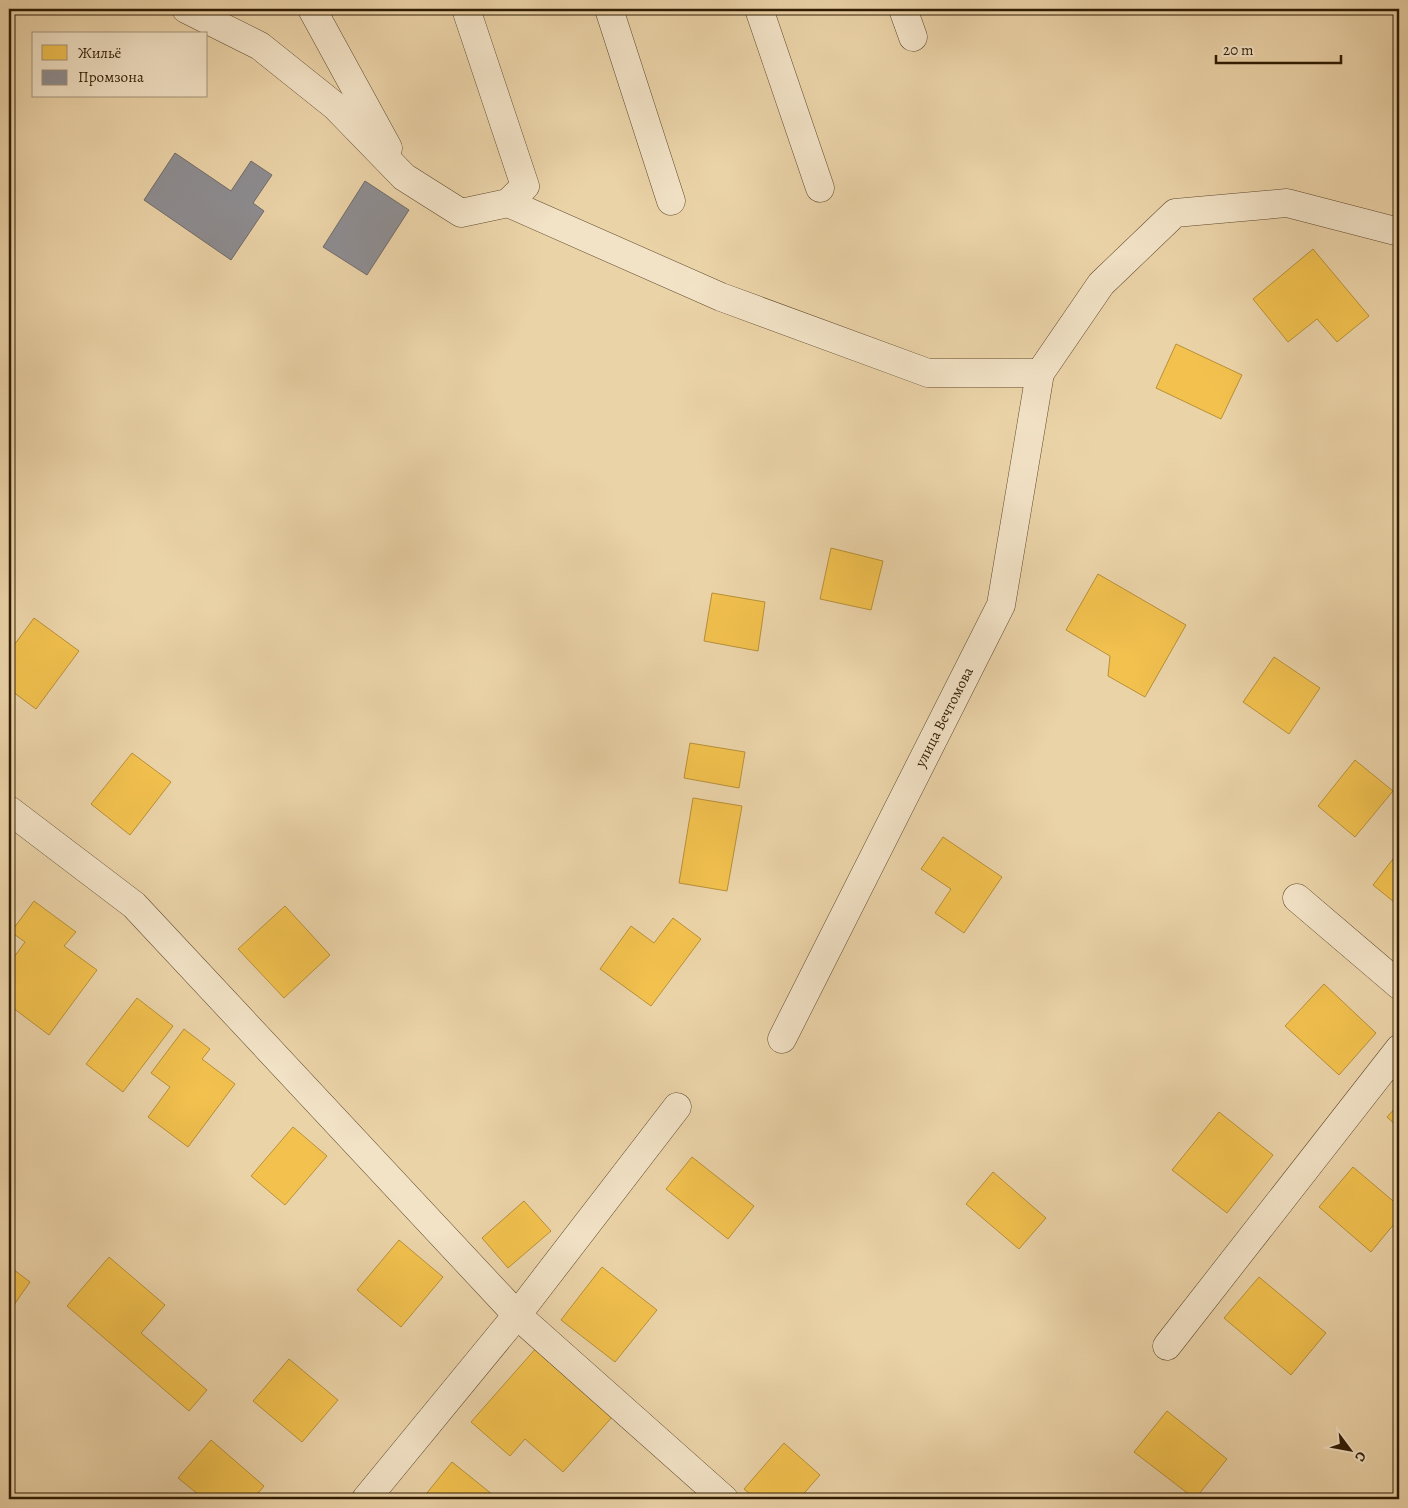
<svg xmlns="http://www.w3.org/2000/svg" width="1408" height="1508" font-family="Alegreya,serif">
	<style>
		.homes { fill: #f2c14e; stroke: #b89038 }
		.industry { fill: #8d8d92; stroke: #716b67 }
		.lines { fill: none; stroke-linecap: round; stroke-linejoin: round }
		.minor-casing { stroke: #5f4a2c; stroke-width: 29 }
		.minor { stroke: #f2e2c6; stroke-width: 28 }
		.labels { text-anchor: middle; stroke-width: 5; stroke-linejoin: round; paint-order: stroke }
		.street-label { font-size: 15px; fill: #301c03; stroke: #f2e2c6 }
	</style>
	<rect width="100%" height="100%" fill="#ebd3a8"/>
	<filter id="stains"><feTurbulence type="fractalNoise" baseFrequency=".004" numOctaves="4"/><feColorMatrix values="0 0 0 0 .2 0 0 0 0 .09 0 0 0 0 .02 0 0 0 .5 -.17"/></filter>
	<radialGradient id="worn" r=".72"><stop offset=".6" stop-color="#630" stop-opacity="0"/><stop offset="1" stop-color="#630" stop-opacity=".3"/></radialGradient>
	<!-- homes -->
	<g class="homes">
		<path d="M1313 249 1369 316 1337 342 1317 319 1288 342 1253 299Z"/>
		<path d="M1176 344 1242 375 1221 419 1156 388Z"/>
		<path d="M831 548 883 561 871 610 820 599Z"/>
		<path d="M1098 574 1186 625 1145 697 1108 676 1110 656 1066 630Z"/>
		<path d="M712 593 765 602 758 651 704 641Z"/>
		<path d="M34 618 79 651 36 709 9 689V652Z"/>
		<path d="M1274 657 1320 688 1289 734 1243 702Z"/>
		<path d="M690 743 745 752 739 788 684 778Z"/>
		<path d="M132 753 171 782 130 835 91 804Z"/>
		<path d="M1355 760 1393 791 1355 837 1318 806Z"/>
		<path d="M693 798 742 806 727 891 679 883Z"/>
		<path d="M943 837 1002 877 964 933 935 913 951 889 921 869Z"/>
		<path d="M1399 851V906L1373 885Z"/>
		<path d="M34 901 76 932 64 946 97 970 49 1035 9 1005V964L25 942 11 932Z"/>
		<path d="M285 906 330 955 284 998 238 949Z"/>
		<path d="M673 918 701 939 651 1006 600 969 631 926 654 943Z"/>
		<path d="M1324 984 1376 1033 1339 1075 1285 1026Z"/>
		<path d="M137 998 173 1026 123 1092 86 1064Z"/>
		<path d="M184 1029 210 1049 202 1059 235 1084 188 1147 148 1117 170 1087 151 1073Z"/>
		<path d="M1399 1104V1128L1387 1117Z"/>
		<path d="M1219 1112 1273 1155 1227 1213 1172 1170Z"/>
		<path d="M293 1127 327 1156 285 1205 251 1176Z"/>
		<path d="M692 1157 754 1206 728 1239 666 1189Z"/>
		<path d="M1353 1167 1399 1206V1218L1371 1252 1319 1207Z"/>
		<path d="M993 1172 1046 1218 1019 1249 966 1204Z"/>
		<path d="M524 1201 551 1231 508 1268 482 1238Z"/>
		<path d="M399 1240 443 1277 401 1327 357 1290Z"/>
		<path d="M109 1257 165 1305 141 1333 207 1390 189 1411 67 1306Z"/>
		<path d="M9 1266 30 1282 9 1312Z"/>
		<path d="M602 1267 657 1310 615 1362 561 1320Z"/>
		<path d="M1259 1277 1326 1333 1291 1375 1224 1318Z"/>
		<path d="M537 1347 614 1415 563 1472 525 1439 510 1456 471 1422Z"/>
		<path d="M289 1359 338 1400 302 1442 253 1401Z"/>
		<path d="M1167 1411 1227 1459 1195 1499 1134 1452Z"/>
		<path d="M211 1440 264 1486 253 1499H204L178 1478Z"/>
		<path d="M784 1443 820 1475 799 1499H756L744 1489Z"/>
		<path d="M452 1462 498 1499H422Z"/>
	</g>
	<!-- industry -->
	<g class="industry">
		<path d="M175 153 231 191 251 161 272 175 253 203 264 211 231 260 144 200Z"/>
		<path d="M365 181 409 210 367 275 323 247Z"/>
	</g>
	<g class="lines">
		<!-- minor casing -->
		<g class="minor-casing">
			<g id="minor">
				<path d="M186 9 260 46 335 106 404 177 461 213 508 203 721 297 928 373H1040"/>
				<path d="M312 9 388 148"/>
				<path d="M466 9 525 186 508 203"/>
				<path d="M609 9 671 201"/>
				<path d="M759 9 820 188"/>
				<path d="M903 9 913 37"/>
				<path d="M9 810 134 905 517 1315 724 1499"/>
				<path d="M1297 898 1399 985"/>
				<path d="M782 1039 1001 605 1040 373 1101 284 1175 213 1287 203 1399 232"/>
				<path d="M1167 1346 1399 1049"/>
				<path d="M366 1499 517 1315 677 1107"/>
			</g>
		</g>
		<!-- minor -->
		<use href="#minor" class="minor"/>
	</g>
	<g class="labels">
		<!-- street labels -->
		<g class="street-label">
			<text transform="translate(944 717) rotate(-63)" y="5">улица Вечтомова</text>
		</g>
	</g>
	<!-- margin -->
	<rect width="1408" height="1508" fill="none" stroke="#ebd3a8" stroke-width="30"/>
	<rect x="10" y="10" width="1388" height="1488" fill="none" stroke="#301c03" stroke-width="2.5"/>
	<rect x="15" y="15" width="1378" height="1478" fill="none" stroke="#301c03"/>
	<!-- legend -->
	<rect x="32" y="32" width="175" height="65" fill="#f2e2c6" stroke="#a49378"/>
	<rect x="42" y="45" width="25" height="15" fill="#f2c14e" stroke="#a49378"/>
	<text x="78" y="58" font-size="15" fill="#301c03">Жильё</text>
	<rect x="42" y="70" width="25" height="15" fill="#8d8d92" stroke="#a49378"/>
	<text x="78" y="82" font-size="15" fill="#301c03">Промзона</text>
	<!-- north arrow -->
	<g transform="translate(1350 1450) rotate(122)" stroke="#f2e2c6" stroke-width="4" paint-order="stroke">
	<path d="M0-4L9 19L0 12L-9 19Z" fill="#301c03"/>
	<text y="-8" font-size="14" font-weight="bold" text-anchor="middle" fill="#301c03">С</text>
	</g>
	<!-- scale -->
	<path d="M1216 55v8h125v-8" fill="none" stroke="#301c03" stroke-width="2.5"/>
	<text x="1223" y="55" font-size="15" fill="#301c03" stroke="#f2e2c6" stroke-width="4" paint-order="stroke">20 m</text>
	<rect width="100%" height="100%" filter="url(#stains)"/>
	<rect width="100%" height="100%" fill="url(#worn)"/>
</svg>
